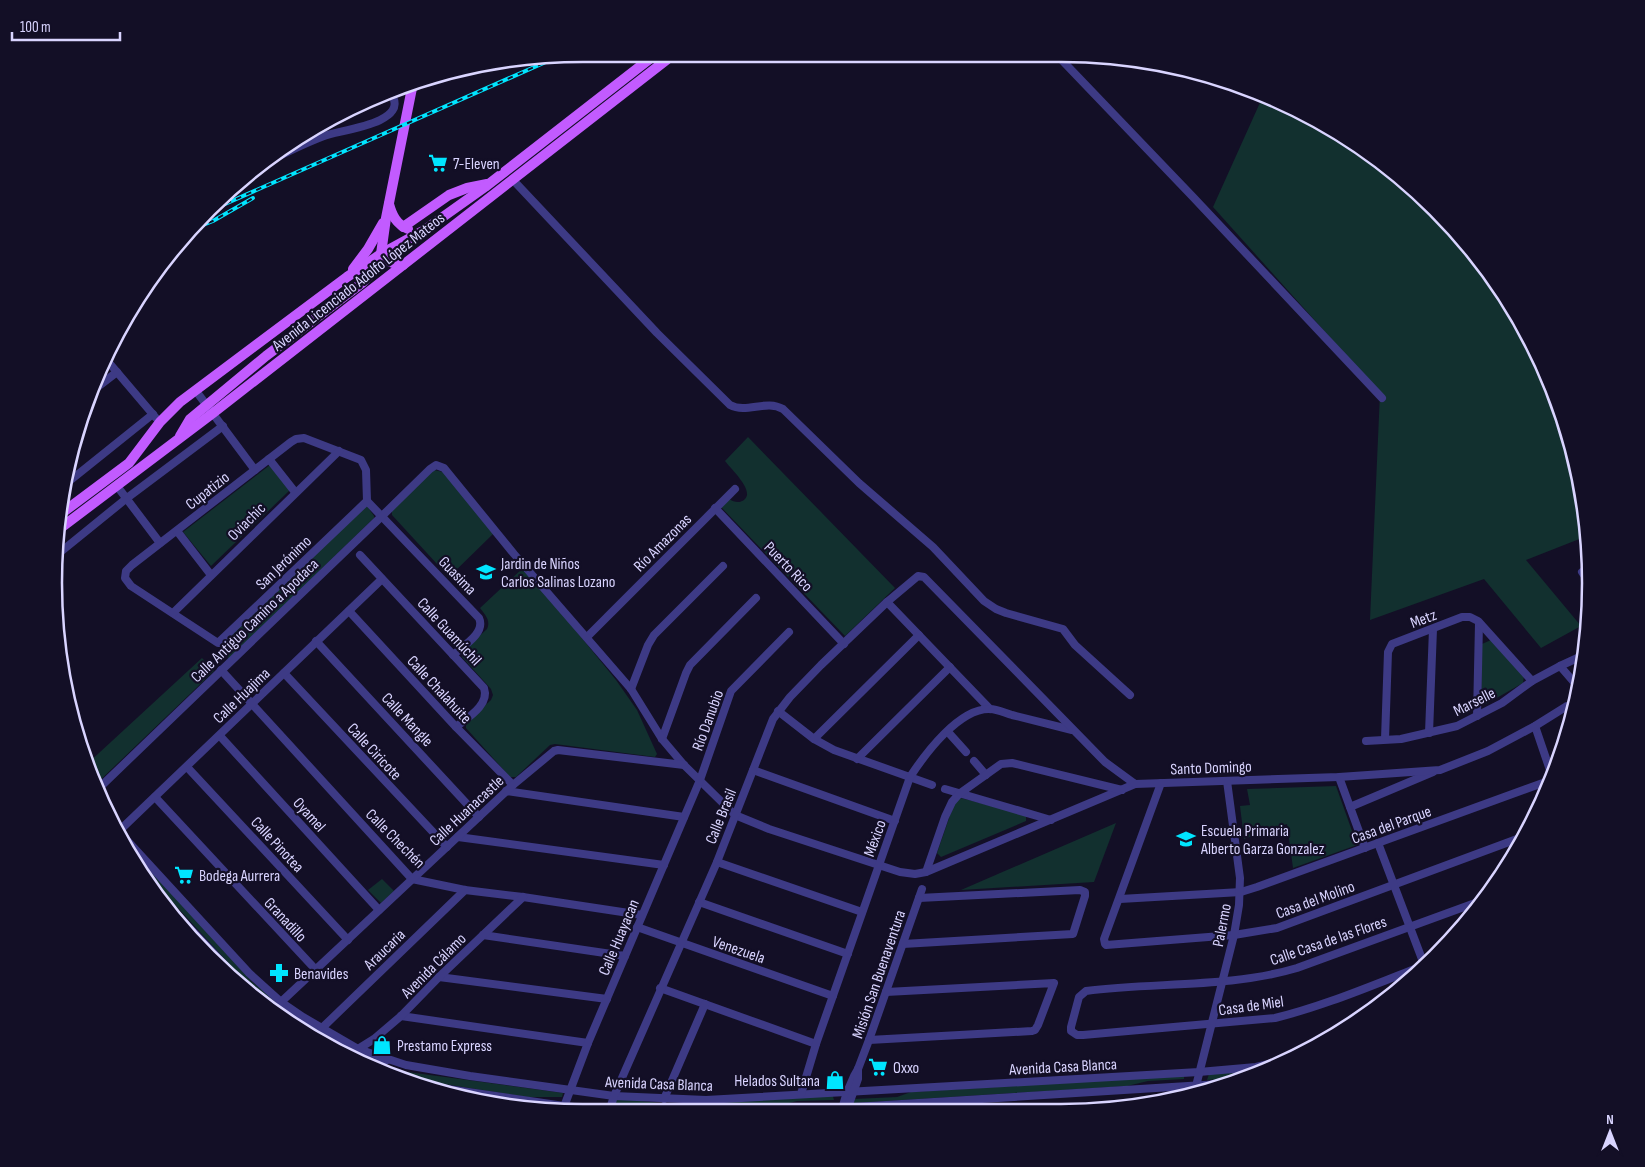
<svg xmlns="http://www.w3.org/2000/svg" width="1645" height="1167" font-family="'Sofia Sans Condensed',sans-serif">
	<style>
		.green { fill: #12302f }
		.lines { fill: none; stroke-linecap: round; stroke-linejoin: round }
		.minor { stroke: #3d3a85; stroke-width: 8 }
		.major { stroke: #c25bff; stroke-width: 10 }
		.rail-casing { stroke: #00e5ff; stroke-width: 4 }
		.rail { stroke: #130f26; stroke-width: 2; stroke-dasharray: 5.5; stroke-linecap: butt }
		.labels { text-anchor: middle; stroke-width: 4.5; stroke-linejoin: round; paint-order: stroke }
		.poi-label { font-size: 16px; fill: #d9d4ff; stroke: #130f26; text-anchor: start }
		.street-label { font-size: 16px; fill: #d9d4ff; stroke: #130f26 }
		.rim { fill: none; stroke: #d9d4ff; stroke-width: 2.5 }
	</style>
	<rect width="100%" height="100%" fill="#130f26"/>
	<!-- green -->
	<g class="green">
		<path d="M1263 96 1326 125 1384 163 1460 234 1520 318 1563 413 1587 514V536L1526 560 1581 626 1541 648 1484 579 1370 620 1380 393 1213 207Z"/>
		<path d="M748 437 895 588 845 636 721 507 729 499C734 502 740 504 745 499 754 490 731 469 725 461Z"/>
		<path d="M270 465 290 490 211 566 183 532Z"/>
		<path d="M434 470 443 472 494 533 449 577 392 515V510Z"/>
		<path d="M367 506 374 516V518L228 659 224 641 361 507Z"/>
		<path d="M524 567 616 680 637 710 657 754 655 757 555 744 550 745 516 777H510L466 728V723L491 700 493 695 491 689 462 657V652L487 629C491 620 485 615 480 608Z"/>
		<path d="M1491 640 1524 675 1523 683 1486 704 1481 700 1482 644Z"/>
		<path d="M202 658 214 671 95 785 86 765Z"/>
		<path d="M1336 786 1357 845 1293 868 1287 824 1244 839 1240 806 1250 805 1247 789Z"/>
		<path d="M961 798 1026 815V821L941 857 937 853 955 801Z"/>
		<path d="M1116 823 1094 882 961 890Z"/>
		<path d="M126 844 252 982 281 1004 343 1045V1048H339L280 1010 246 982 142 869Z"/>
		<path d="M382 879 394 891 381 903 368 890Z"/>
		<path d="M1288 1062 1255 1076 1207 1080 1209 1074Z"/>
		<path d="M378 1068 563 1093 562 1097H528L411 1079Z"/>
		<path d="M1184 1076V1079L1148 1081 1127 1086 854 1103V1099L897 1097 911 1092Z"/>
		<path d="M832 1093 834 1100 797 1101 778 1106 704 1111H664L615 1104 617 1098 666 1104Z"/>
	</g>
	<g class="lines">
		<!-- minor -->
		<g class="minor">
			<path d="M1056 54 1193 197 1382 398"/>
			<path d="M270 160C288 152 305 143 324 136 339 130 406 124 393 97L384 93"/>
			<path d="M513 180 657 333 730 405C747 414 766 399 783 409L859 483 933 547 984 601 996 609 1006 613 1063 629 1075 645 1130 695"/>
			<path d="M105 358 156 418"/>
			<path d="M196 391 255 470"/>
			<path d="M91 392 117 372"/>
			<path d="M269 459 295 492"/>
			<path d="M67 483 153 414"/>
			<path d="M117 486 160 543"/>
			<path d="M367 501 218 643 131 586 125 578 126 571 132 565 291 442 296 439 304 438 361 460 366 470 367 501 479 618C486 633 463 646 453 655"/>
			<path d="M715 508 844 644"/>
			<path d="M177 531 211 575"/>
			<path d="M58 554 127 498 223 426"/>
			<path d="M360 555 484 688C490 705 467 718 456 727"/>
			<path d="M1582 572 1589 582"/>
			<path d="M887 602 990 709"/>
			<path d="M349 611 456 727 513 785"/>
			<path d="M173 613 339 451"/>
			<path d="M587 637 735 489"/>
			<path d="M316 641 479 817"/>
			<path d="M1560 666 1579 688"/>
			<path d="M221 670 412 879 465 890 523 897 642 915"/>
			<path d="M284 673 447 847"/>
			<path d="M631 689 648 645 654 635 723 566"/>
			<path d="M778 711 814 739 834 750 932 785"/>
			<path d="M1477 716 1479 623"/>
			<path d="M1535 726 1552 776"/>
			<path d="M948 732 966 752"/>
			<path d="M1429 733 1433 629"/>
			<path d="M220 736 379 910"/>
			<path d="M662 739 686 673 690 665 756 598"/>
			<path d="M814 739 919 635"/>
			<path d="M1385 739 1388 652 1392 644 1462 617H1470L1478 621 1532 681"/>
			<path d="M1366 741 1401 739 1457 726 1502 703 1532 681 1560 666 1584 655"/>
			<path d="M857 759 950 667"/>
			<path d="M974 761 986 775"/>
			<path d="M187 767 348 940"/>
			<path d="M753 770 895 821"/>
			<path d="M1339 777 1365 848"/>
			<path d="M1161 783 1104 939 1105 944 1106 945 1234 935 1277 928 1525 836"/>
			<path d="M945 789 1051 820"/>
			<path d="M97 790 382 516 430 469 436 465 444 468 514 554 631 689 662 739 684 765 735 815 769 829 900 872 915 874 926 872 1135 784"/>
			<path d="M506 791 684 817"/>
			<path d="M155 797 316 970"/>
			<path d="M1350 807 1433 772"/>
			<path d="M112 824 249 973 281 1002 303 1017 358 1049 406 1065 470 1076 614 1096 706 1100 1199 1072 1256 1067 1298 1057"/>
			<path d="M119 831 382 579"/>
			<path d="M458 837 664 865"/>
			<path d="M1378 843 1425 967"/>
			<path d="M717 862 862 912"/>
			<path d="M926 872 945 817 952 802 959 794 1001 764 1012 763 1122 790"/>
			<path d="M1120 899 1241 892 1257 887 1551 780"/>
			<path d="M164 901 262 1004"/>
			<path d="M699 902 848 954"/>
			<path d="M637 927 833 996"/>
			<path d="M483 935 625 956"/>
			<path d="M903 944 1073 934 1085 896V892L1080 890 919 898"/>
			<path d="M1428 964C1377 983 1328 1005 1275 1018L1083 1035H1077L1071 1031V1027L1079 997 1086 991C1155 982 1230 988 1297 968L1486 899"/>
			<path d="M439 977 607 999"/>
			<path d="M660 988 816 1044"/>
			<path d="M281 1002 513 785 554 751 558 750 684 765"/>
			<path d="M401 1016 588 1043"/>
			<path d="M322 1028 465 890"/>
			<path d="M869 1040 1032 1031 1035 1030 1038 1025 1054 983 886 992"/>
			<path d="M358 1049 359 1062"/>
			<path d="M340 1053 358 1049 374 1039 401 1016 439 977 523 897"/>
			<path d="M367 1065 387 1060"/>
			<path d="M420 1085 564 1106 623 1112"/>
			<path d="M801 1094 816 1044 910 777C925 754 959 708 990 709 997 709 1005 713 1012 715 1032 720 1052 725 1072 730"/>
			<path d="M1194 1094 1234 935 1239 905 1240 878 1227 781"/>
			<path d="M664 1099 705 1004"/>
			<path d="M842 1109 847 1092 854 1076 858 1069 869 1040 922 889"/>
			<path d="M847 1110 858 1079V1069"/>
			<path d="M790 1111 1236 1083"/>
			<path d="M562 1112 588 1043 700 780 731 691 789 632"/>
			<path d="M609 1112 614 1096 717 862 773 719 790 697 821 665 887 602 918 576 924 577 1105 762 1135 784 1339 777 1440 770 1488 751 1535 726 1567 706H1571L1575 711"/>
		</g>
		<!-- major -->
		<g class="major">
			<path d="M389 204C392 215 396 224 408 229"/>
			<path d="M403 227 449 195 467 188 487 184"/>
			<path d="M381 254C387 262 394 264 403 265"/>
			<path d="M353 269 368 249 383 223"/>
			<path d="M180 436 190 419 266 356 362 283 373 271 381 254 386 218 413 83"/>
			<path d="M58 516 129 463 160 422 180 402 347 277 381 254 423 231 485 187 656 54"/>
			<path d="M58 530 213 413 674 54"/>
		</g>
		<!-- rail casing -->
		<g class="rail-casing">
			<g id="rail">
				<path d="M216 208 557 57"/>
				<path d="M188 231 213 221 253 198"/>
			</g>
		</g>
		<!-- rail -->
		<use href="#rail" class="rail"/>
	</g>
	<!-- icons -->
	<defs>
		<g id="supermarket-bare" transform="scale(1.5)"><path d="M-6-5.5h2.5l.6 2H6L4.5 2H-2.5L-4.4-4H-6ZM-1.5 3.2a1.3 1.3 0 1 0 .1 0ZM3 3.2a1.3 1.3 0 1 0 .1 0Z" fill="#00e5ff" stroke="#130f26" stroke-width="2.5" paint-order="stroke"/></g>
		<g id="school-bare" transform="scale(1.5)"><path d="M0-5L7-2L0 1L-7-2ZM-4 1L0 2.5L4 1V4Q0 6-4 4Z" fill="#00e5ff" stroke="#130f26" stroke-width="2.5" paint-order="stroke"/></g>
		<g id="pharmacy-bare" transform="scale(1.5)"><path d="M-2-6h4v4h4v4h-4v4h-4v-4h-4v-4h4Z" fill="#00e5ff" stroke="#130f26" stroke-width="2.5" paint-order="stroke"/></g>
		<g id="shop-bare" transform="scale(1.5)"><path d="M-5-2.5h2.3a2.7 3.5 0 0 1 5.4 0H5L5.5 6h-11ZM-1.5-2.5h3a1.5 2.3 0 0 0-3 0Z" fill="#00e5ff" stroke="#130f26" stroke-width="2.5" paint-order="stroke"/></g>
	</defs>
	<g fill-rule="evenodd">
		<use href="#supermarket-bare" x="438" y="163"/>
		<use href="#school-bare" x="486" y="572"/>
		<use href="#school-bare" x="1186" y="839"/>
		<use href="#supermarket-bare" x="184" y="875"/>
		<use href="#pharmacy-bare" x="279" y="973"/>
		<use href="#shop-bare" x="382" y="1045"/>
		<use href="#supermarket-bare" x="878" y="1067"/>
		<use href="#shop-bare" x="835" y="1080"/>
	</g>
	<g class="labels">
		<!-- poi labels -->
		<g class="poi-label">
			<text x="453" y="169">7-Eleven</text>
			<text x="501" y="569">Jardin de Niños<tspan x="501" dy="18">Carlos Salinas Lozano</tspan></text>
			<text x="1201" y="836">Escuela Primaria<tspan x="1201" dy="18">Alberto Garza Gonzalez</tspan></text>
			<text x="199" y="881">Bodega Aurrera</text>
			<text x="294" y="979">Benavides</text>
			<text x="397" y="1051">Prestamo Express</text>
			<text x="893" y="1073">Oxxo</text>
			<text x="820" y="1086" text-anchor="end">Helados Sultana</text>
		</g>
		<!-- street labels -->
		<g class="street-label">
			<text transform="translate(358 281) rotate(-38)" y="6">Avenida Licenciado Adolfo López Mateos</text>
			<text transform="translate(207 490) rotate(-38)" y="6">Cupatizio</text>
			<text transform="translate(246 521) rotate(-45)" y="6">Oviachic</text>
			<text transform="translate(662 542) rotate(-45)" y="6">Río Amazonas</text>
			<text transform="translate(283 562) rotate(-44)" y="6">San Jerónimo</text>
			<text transform="translate(789 566) rotate(46)" y="6">Puerto Rico</text>
			<text transform="translate(458 575) rotate(46)" y="6">Guasima</text>
			<text transform="translate(1423 618) rotate(-21)" y="6">Metz</text>
			<text transform="translate(254 620) rotate(-44)" y="6">Calle Antiguo Camino a Apodaca</text>
			<text transform="translate(450 631) rotate(47)" y="6">Calle Guamúchil</text>
			<text transform="translate(440 689) rotate(47)" y="6">Calle Chalahuite</text>
			<text transform="translate(241 695) rotate(-44)" y="6">Calle Huajima</text>
			<text transform="translate(1474 701) rotate(-27)" y="6">Marselle</text>
			<text transform="translate(408 719) rotate(47)" y="6">Calle Mangle</text>
			<text transform="translate(707 720) rotate(-70)" y="6">Río Danubio</text>
			<text transform="translate(375 751) rotate(47)" y="6">Calle Ciricote</text>
			<text transform="translate(1211 767) rotate(-2)" y="6">Santo Domingo</text>
			<text transform="translate(466 810) rotate(-43)" y="6">Calle Huanacastle</text>
			<text transform="translate(310 814) rotate(48)" y="6">Oyamel</text>
			<text transform="translate(720 816) rotate(-68)" y="6">Calle Brasil</text>
			<text transform="translate(1391 824) rotate(-20)" y="6">Casa del Parque</text>
			<text transform="translate(396 838) rotate(45)" y="6">Calle Chechén</text>
			<text transform="translate(874 838) rotate(-70)" y="6">México</text>
			<text transform="translate(278 844) rotate(47)" y="6">Calle Pinotea</text>
			<text transform="translate(1315 899) rotate(-20)" y="6">Casa del Molino</text>
			<text transform="translate(286 919) rotate(47)" y="6">Granadillo</text>
			<text transform="translate(1221 925) rotate(-79)" y="6">Palermo</text>
			<text transform="translate(618 937) rotate(-67)" y="6">Calle Huayacan</text>
			<text transform="translate(1328 940) rotate(-19)" y="6">Calle Casa de las Flores</text>
			<text transform="translate(384 949) rotate(-44)" y="6">Araucaria</text>
			<text transform="translate(739 949) rotate(19)" y="6">Venezuela</text>
			<text transform="translate(433 965) rotate(-45)" y="6">Avenida Cálamo</text>
			<text transform="translate(878 974) rotate(-71)" y="6">Misión San Buenaventura</text>
			<text transform="translate(1251 1005) rotate(-8)" y="6">Casa de Miel</text>
			<text transform="translate(1063 1066) rotate(-3)" y="6">Avenida Casa Blanca</text>
			<text transform="translate(659 1083) rotate(2)" y="6">Avenida Casa Blanca</text>
		</g>
	</g>
	<!-- crop -->
	<path d="M0 0H1645V1167H0ZM583 62H1061A521 521 0 0 1 1582 583V583A521 521 0 0 1 1061 1104H583A521 521 0 0 1 62 583V583A521 521 0 0 1 583 62Z" fill="#130f26" fill-rule="evenodd"/>
	<path class="rim" d="M583 62H1061A521 521 0 0 1 1582 583V583A521 521 0 0 1 1061 1104H583A521 521 0 0 1 62 583V583A521 521 0 0 1 583 62Z"/>
	<!-- north arrow -->
	<g transform="translate(1610 1132)" stroke="#130f26" stroke-width="4" paint-order="stroke">
	<path d="M0-4L9 19L0 12L-9 19Z" fill="#d9d4ff"/>
	<text y="-8" font-size="14" font-weight="bold" text-anchor="middle" fill="#d9d4ff">N</text>
	</g>
	<!-- scale -->
	<path d="M12 32v8h108v-8" fill="none" stroke="#d9d4ff" stroke-width="2.5"/>
	<text x="20" y="32" font-size="15" fill="#d9d4ff" stroke="#130f26" stroke-width="4" paint-order="stroke">100 m</text>
</svg>
